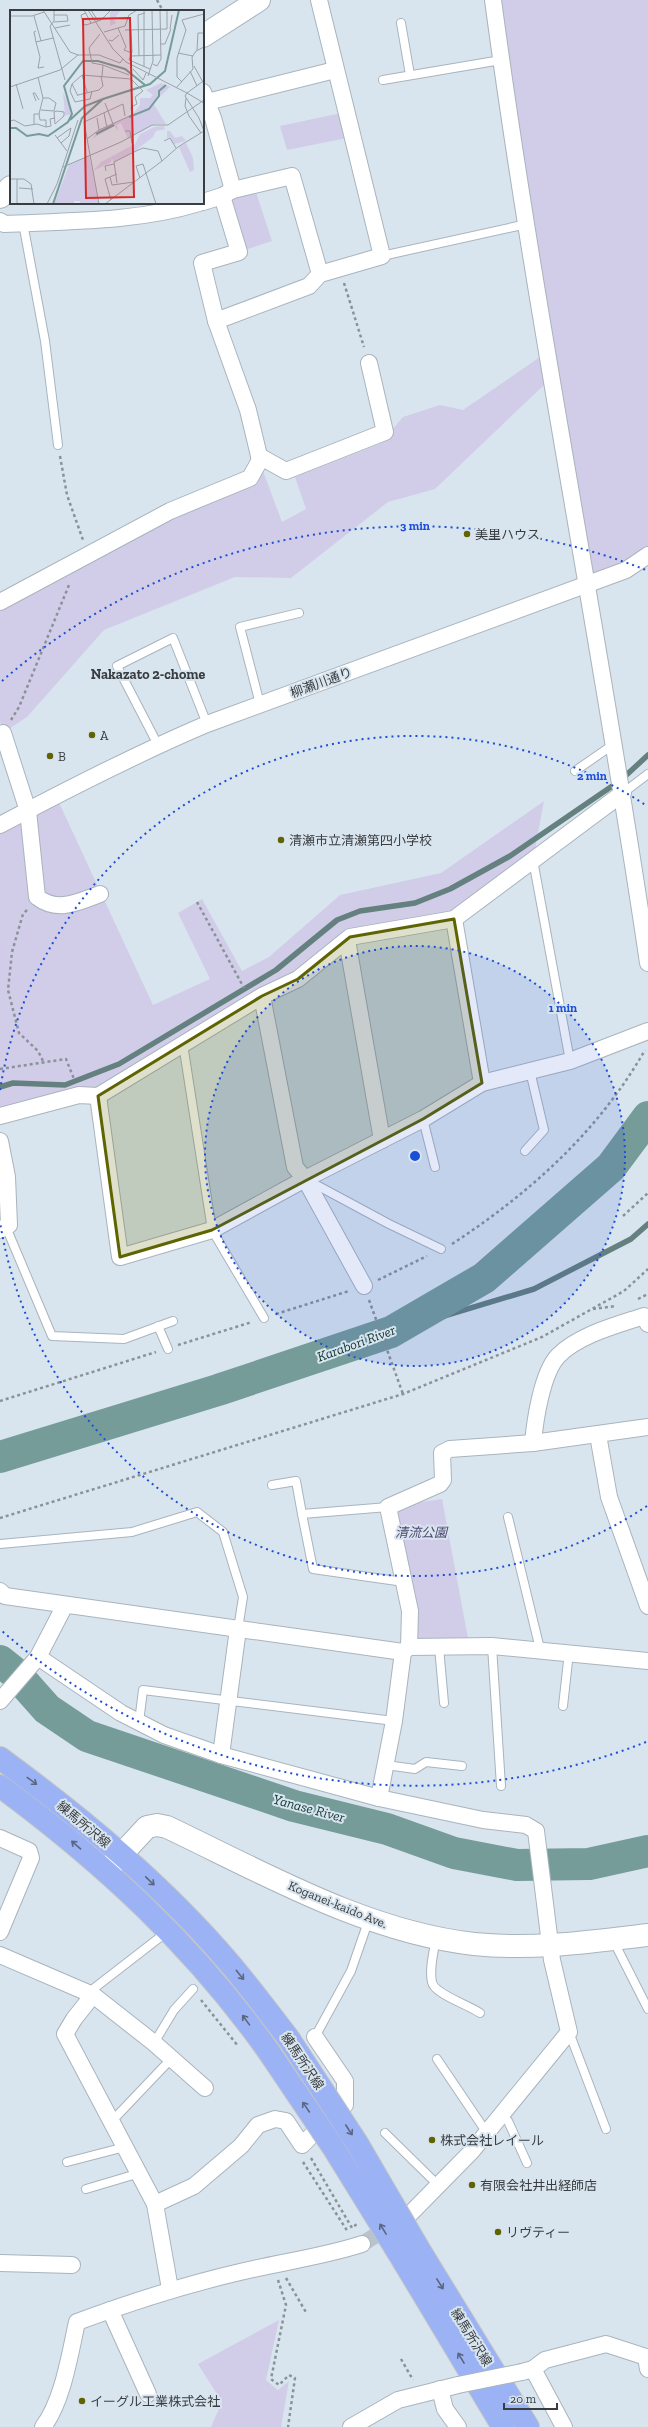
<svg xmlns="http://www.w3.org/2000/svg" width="648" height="2427" font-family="'Zilla Slab','Noto Sans JP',serif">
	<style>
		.green { fill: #d1cde9 }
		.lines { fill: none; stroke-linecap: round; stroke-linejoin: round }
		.stream { stroke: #64807f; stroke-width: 5.5 }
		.river { stroke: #769c99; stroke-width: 32 }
		.street-tunnel { stroke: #b9c3cb; stroke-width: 16; stroke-dasharray: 16 8; stroke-linecap: butt }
		.lane-casing { stroke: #a9b4bd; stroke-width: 10 }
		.street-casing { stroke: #a9b4bd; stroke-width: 18 }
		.secondary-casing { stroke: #a9b4bd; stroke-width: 24 }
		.primary-casing { stroke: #c4c5c6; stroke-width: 24 }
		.path { stroke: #8a9299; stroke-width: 2.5; stroke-dasharray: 3 3; stroke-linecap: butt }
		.lane { stroke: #fff; stroke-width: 8 }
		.street { stroke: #fff; stroke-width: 16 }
		.secondary { stroke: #fff; stroke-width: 22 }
		.primary { stroke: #9bb3f5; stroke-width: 22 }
		.street-bridge-casing { stroke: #a9b4bd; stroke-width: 18; stroke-linecap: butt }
		.primary-bridge-casing { stroke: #c4c5c6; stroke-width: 24; stroke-linecap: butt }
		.street-bridge { stroke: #fff; stroke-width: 16 }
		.primary-bridge { stroke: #9bb3f5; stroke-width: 22 }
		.oneway { stroke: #5b6680 }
		.marked { fill: #5e6401; fill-opacity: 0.2; stroke: #5e6401; stroke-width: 3; stroke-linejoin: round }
		.ring { fill: none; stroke: #1d4ed8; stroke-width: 2; stroke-dasharray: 2 4 }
		.poi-dot { fill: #5e6401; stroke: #d9e5ee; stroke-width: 1.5 }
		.labels { text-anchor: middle; stroke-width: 4; stroke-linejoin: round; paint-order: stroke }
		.poi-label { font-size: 13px; fill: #393d41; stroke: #d9e5ee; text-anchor: start }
		.street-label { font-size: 13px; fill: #393d41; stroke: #d9e5ee }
		.park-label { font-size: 13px; font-style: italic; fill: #4e4570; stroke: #d9e5ee }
		.neighbourhood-label { font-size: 14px; font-weight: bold; fill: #393d41; stroke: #d9e5ee }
		.water-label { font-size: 14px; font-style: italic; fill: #0e3533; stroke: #d9e5ee }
		.inset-river { fill: none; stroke: #769c99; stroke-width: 2 }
		.inset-road { fill: none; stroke: #99a2a9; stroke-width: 1 }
		.view { fill: #d62828; fill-opacity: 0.15; stroke: #d62828; stroke-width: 2 }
		.inset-edge { fill: none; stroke: #393d41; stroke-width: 2 }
		.centre { fill: #1d4ed8; stroke: #d9e5ee; stroke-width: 2 }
		.ring-label { font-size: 12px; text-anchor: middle; font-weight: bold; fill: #1d4ed8; stroke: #d9e5ee; stroke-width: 4; stroke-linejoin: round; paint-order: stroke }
	</style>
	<rect width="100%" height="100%" fill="#d9e5ee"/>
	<!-- green -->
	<g class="green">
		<path d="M493 0H648V555L587 583Z"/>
		<path d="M346 112 352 137 287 150 280 126Z"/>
		<path d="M254 186 272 241 239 252 222 196Z"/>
		<path d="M540 357 544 385 435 489 388 502 291 578 235 577 104 630 27 717 3 733 0 721V607L263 471 282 522 306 509 295 477 380 444 403 417 440 405 463 410Z"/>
		<path d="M55 794 153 1005 210 979 178 913 202 899 242 971 269 957 340 895 441 873 544 801 533 860 454 919 347 940 98 1096 0 1116V825Z"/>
		<path d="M442 1499 468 1638H413L388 1507Z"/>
		<path d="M279 2320 266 2380 278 2390 289 2381 281 2427H211L222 2402 198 2364Z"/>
	</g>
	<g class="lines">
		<!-- stream -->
		<g class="stream">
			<path d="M0 1087 13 1083 65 1085 119 1064 276 970 337 920 360 911 415 903 450 889 510 856 621 780 648 755"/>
			<path d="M391 1332 534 1289 631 1239 648 1224"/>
		</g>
		<!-- river -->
		<g class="river">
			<path d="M0 1457 218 1390 391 1332 484 1278 611 1167 648 1117"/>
			<path d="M0 1661 15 1673 47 1709 87 1736 294 1806 387 1829 454 1853 517 1865 589 1864 648 1851"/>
		</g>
		<!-- street-tunnel -->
		<path class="street-tunnel" d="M362 2244 394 2224"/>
		<!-- lane casing -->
		<g class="lane-casing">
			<g id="lane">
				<path d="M401 23 410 75"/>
				<path d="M383 80 501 60"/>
				<path d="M23 223 45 341 58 445"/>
				<path d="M382 256 527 224"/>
				<path d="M260 704 240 627 299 613"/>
				<path d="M158 745 117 666 173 638 207 724"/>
				<path d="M575 771 614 744"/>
				<path d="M623 793 648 774"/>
				<path d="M533 860 570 1061"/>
				<path d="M183 1044 212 1230 264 1318"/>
				<path d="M423 1119 435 1167"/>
				<path d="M525 1151 544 1130 530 1071"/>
				<path d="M309 1181 389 1224 441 1249"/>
				<path d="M6 1227 52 1336 124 1339 173 1321"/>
				<path d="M158 1326 168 1349"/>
				<path d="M272 1485 296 1481 302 1514"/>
				<path d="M388 1507 302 1514 313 1569 404 1582"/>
				<path d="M508 1517 540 1649"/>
				<path d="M0 1544 132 1532 197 1512 223 1532 243 1597 238 1629"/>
				<path d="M492 1646 501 1786"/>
				<path d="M439 1647 444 1703"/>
				<path d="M563 1706 569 1652"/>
				<path d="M139 1722 143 1690 394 1721"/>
				<path d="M386 1765 415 1769 426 1762 462 1766"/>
				<path d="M436 1938C434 1951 429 1968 432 1982 434 1994 469 2005 480 2013"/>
				<path d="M613 1940 648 2009"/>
				<path d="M88 1993 168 1931"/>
				<path d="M569 2032 606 2129"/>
				<path d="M315 2037 351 1971 369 1919"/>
				<path d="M154 2043 174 2010 193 1989"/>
				<path d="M437 2059 487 2133"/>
				<path d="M502 2114 508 2121 527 2163"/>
				<path d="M112 2121 172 2058"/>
				<path d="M385 2133 439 2186"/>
				<path d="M67 2162 125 2147"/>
				<path d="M86 2189 140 2173"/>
			</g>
		</g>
		<!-- street casing -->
		<g class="street-casing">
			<g id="street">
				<path d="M493 0C536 322 601 641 648 963"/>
				<path d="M203 92 213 118 233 190"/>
				<path d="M207 102 335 70"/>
				<path d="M203 202 222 196 233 190 292 176 320 274"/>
				<path d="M0 221 4 224C69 221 137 222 199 203"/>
				<path d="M216 321 309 286 320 274 382 256 319 0"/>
				<path d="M259 456 286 471 385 432 369 363"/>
				<path d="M0 602 170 511 250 478 260 460 248 410 216 321 202 263 239 252 222 196"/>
				<path d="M3 733 28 811 37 897C58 913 78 902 100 894"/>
				<path d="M0 825C68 789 136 754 207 724L626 570 648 555"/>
				<path d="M454 919 482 1083"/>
				<path d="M347 940 382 1140"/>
				<path d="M262 996 295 1167 305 1179 364 1286"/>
				<path d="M98 1096 120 1257 212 1230 305 1179 423 1119 482 1083 570 1061 648 1031"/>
				<path d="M0 1116 79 1095 98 1096 262 996 298 979 350 937 454 919 623 793"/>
				<path d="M0 1141 7 1177 9 1225 0 1230"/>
				<path d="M598 1435 609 1497 648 1606"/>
				<path d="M533 1443C535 1420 542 1373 558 1356 578 1335 617 1325 644 1316L648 1324"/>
				<path d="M0 1591 5 1596 403 1652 409 1647 492 1646 648 1661"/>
				<path d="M409 1647 410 1611 388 1507 440 1484 443 1480 442 1453 450 1449 533 1443 648 1427"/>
				<path d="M38 1657 121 1713 164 1735 221 1755 379 1798 394 1721 403 1652"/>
				<path d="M0 1701 38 1657 65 1605"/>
				<path d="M221 1755 238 1629"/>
				<path d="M379 1798 483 1820 526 1825 536 1831 552 1960 569 2032 471 2152 410 2214"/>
				<path d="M0 1838 29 1851 31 1858 0 1932"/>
				<path d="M0 1955 93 1995 74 2019 65 2034 155 2204 170 2289"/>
				<path d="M93 1995 154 2043 205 2088"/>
				<path d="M315 2037 345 2081V2105"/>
				<path d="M155 2204 194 2186 241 2146 258 2125 275 2119 286 2121 302 2145 314 2133"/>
				<path d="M0 2263 72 2265"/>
				<path d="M110 2310 148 2394"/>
				<path d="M533 2369 564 2427"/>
				<path d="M522 2372 533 2369 545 2360 606 2344 646 2357 648 2369"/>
				<path d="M440 2389 445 2409 458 2427"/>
				<path d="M43 2427C63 2401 70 2353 77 2322 131 2302 184 2285 240 2272 281 2262 322 2257 362 2244"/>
				<path d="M351 2427 398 2400 458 2385"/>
			</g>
		</g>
		<!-- secondary casing -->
		<g class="secondary-casing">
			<g id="secondary">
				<path d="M203 36 259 0"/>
				<path d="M0 197 11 187"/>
				<path d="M106 1871 147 1827 157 1825 167 1827C264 1873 366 1932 474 1944 532 1950 590 1942 648 1935"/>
			</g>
		</g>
		<!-- primary casing -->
		<g class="primary-casing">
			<g id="primary">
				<path d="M0 1758C83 1819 164 1886 231 1965 251 1989 270 2014 289 2039"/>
				<path d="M0 1786C104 1863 194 1946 269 2052"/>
				<path d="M420 2251 528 2427"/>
				<path d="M404 2262 503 2427"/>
			</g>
		</g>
		<!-- path -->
		<g class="path">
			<path d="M157 0 163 11"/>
			<path d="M344 283 364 347"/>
			<path d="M60 456 67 495 83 540"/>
			<path d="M11 720 19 707 69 585"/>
			<path d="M197 902 244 988"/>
			<path d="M27 910 23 914 12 952 8 990 19 1033 38 1051 44 1063"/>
			<path d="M0 1069 66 1059 74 1079"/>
			<path d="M623 1216 648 1193"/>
			<path d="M452 1244C530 1193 598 1132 645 1050"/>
			<path d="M378 1280 427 1256"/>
			<path d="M638 1299 648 1294"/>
			<path d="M369 1300 403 1394"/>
			<path d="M593 1309 616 1306"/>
			<path d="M276 1314 349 1291"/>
			<path d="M178 1345 252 1322"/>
			<path d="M0 1401 156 1352"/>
			<path d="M0 1518 403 1394 542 1337 624 1291 648 1269"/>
			<path d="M201 2000 238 2046"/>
			<path d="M311 2158 352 2228 358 2223"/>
			<path d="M303 2162 348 2232"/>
			<path d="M286 2278 307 2314"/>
			<path d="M278 2280 286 2305 271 2379 279 2385 289 2375 295 2378 288 2427"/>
			<path d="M401 2359 413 2380"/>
		</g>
		<!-- lane -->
		<use href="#lane" class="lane"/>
		<!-- street -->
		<use href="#street" class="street"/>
		<!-- secondary -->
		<use href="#secondary" class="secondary"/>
		<!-- primary -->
		<use href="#primary" class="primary"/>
		<!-- street-bridge casing -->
		<g class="street-bridge-casing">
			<path id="street-bridge" d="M458 2385 522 2372"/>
		</g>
		<!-- primary-bridge casing -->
		<g class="primary-bridge-casing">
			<g id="primary-bridge">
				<path d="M289 2039 357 2143 420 2251"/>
				<path d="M269 2052 333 2147 404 2262"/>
			</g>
		</g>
		<!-- street-bridge -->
		<use href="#street-bridge" class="street-bridge"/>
		<!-- primary-bridge -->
		<use href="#primary-bridge" class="primary-bridge"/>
	</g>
	<!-- one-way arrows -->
	<defs><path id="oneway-shaft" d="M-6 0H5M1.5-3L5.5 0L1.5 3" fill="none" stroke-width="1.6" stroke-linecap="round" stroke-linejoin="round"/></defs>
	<g class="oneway">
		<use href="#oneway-shaft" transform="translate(32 1781) rotate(36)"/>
		<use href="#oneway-shaft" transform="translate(76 1845) rotate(-139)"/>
		<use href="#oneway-shaft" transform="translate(150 1881) rotate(44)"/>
		<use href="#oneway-shaft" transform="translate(240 1975) rotate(51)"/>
		<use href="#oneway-shaft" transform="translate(246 2020) rotate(-126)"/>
		<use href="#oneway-shaft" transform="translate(306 2107) rotate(-124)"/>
		<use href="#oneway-shaft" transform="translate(349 2130) rotate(57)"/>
		<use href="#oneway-shaft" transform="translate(383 2229) rotate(-122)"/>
		<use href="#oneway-shaft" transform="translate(440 2284) rotate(58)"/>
		<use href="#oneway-shaft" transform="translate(461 2358) rotate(-121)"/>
	</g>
	<!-- marked area -->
	<path class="marked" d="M454 919 482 1083 423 1119 212 1230 120 1257 98 1096 262 996 298 979 350 937Z"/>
	<!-- distance rings -->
	<circle cx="415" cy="1156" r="210" fill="#1d4ed8" fill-opacity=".12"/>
	<g class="ring">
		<circle cx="415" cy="1156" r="210"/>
		<path d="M647 1506A420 420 0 0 1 0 1222M0 1090A420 420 0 0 1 647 806"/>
		<path d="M646 1742A630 630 0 0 1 2 1631M2 681A630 630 0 0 1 646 570"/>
	</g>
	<!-- markers -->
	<g class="poi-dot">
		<circle cx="467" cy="534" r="4"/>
		<circle cx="92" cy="735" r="4"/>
		<circle cx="50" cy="756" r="4"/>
		<circle cx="281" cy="840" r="4"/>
		<circle cx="432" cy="2140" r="4"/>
		<circle cx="472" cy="2185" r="4"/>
		<circle cx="498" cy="2232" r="4"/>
		<circle cx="82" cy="2401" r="4"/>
	</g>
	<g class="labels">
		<!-- poi labels -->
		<g class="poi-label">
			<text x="475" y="539">美里ハウス</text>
			<text x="100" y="740">A</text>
			<text x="58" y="761">B</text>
			<text x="289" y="845">清瀬市立清瀬第四小学校</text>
			<text x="440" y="2145">株式会社レイール</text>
			<text x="480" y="2190">有限会社井出経師店</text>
			<text x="506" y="2237">リヴティー</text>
			<text x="90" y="2406">イーグル工業株式会社</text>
		</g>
		<!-- street labels -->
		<g class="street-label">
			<text transform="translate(321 682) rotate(-20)" y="5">柳瀬川通り</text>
			<text transform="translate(84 1824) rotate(40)" y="5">練馬所沢線</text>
			<text transform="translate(338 1904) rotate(22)" y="5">Koganei-kaido Ave.</text>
			<text transform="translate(303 2061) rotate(56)" y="5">練馬所沢線</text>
			<text transform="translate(472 2337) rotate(58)" y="5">練馬所沢線</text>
		</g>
		<!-- park labels -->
		<g class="park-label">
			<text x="421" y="1537">清流公園</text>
		</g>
		<!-- neighbourhood labels -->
		<g class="neighbourhood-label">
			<text x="148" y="679">Nakazato 2-chome</text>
		</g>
		<!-- water labels -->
		<g class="water-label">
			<text transform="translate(356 1343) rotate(-20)" y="5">Karabori River</text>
			<text transform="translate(309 1808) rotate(15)" y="5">Yanase River</text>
		</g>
	</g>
	<!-- overview -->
	<g transform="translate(10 10)">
		<rect width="194" height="194" fill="#d9e5ee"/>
		<path d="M102 0 110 1 104 10 106 13 100 16V3ZM151 73 160 77 143 93 156 114H145L118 129 111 113 107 115 108 121 104 116 82 129 89 120 122 105 130 95V88H140L143 85 136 80ZM53 83 60 96 61 105H55ZM154 116 155 119 146 121 143 127 125 141 104 153 102 149 101 152 83 161 91 152 125 134 130 124 144 117ZM157 121H160L165 128 172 126 176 131 164 134 160 127 157 128ZM176 133 183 148 184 160 180 162 169 137ZM79 145 89 194H70V191H64V194H44L59 155Z" fill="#d1cde9"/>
		<path class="inset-river" d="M119 107 139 99 149 86V81L156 75M60 110 75 96 93 89M0 118H6L17 126 29 124 38 126 58 112 62 104 54 76 73 51H88L115 59 135 75M86 124 104 115M43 194 72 108 93 89 140 74 155 61 169 0"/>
		<path class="inset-road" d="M33 0 60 42 68 45H89L110 53 113 49M44 0V11L40 16 55 70M74 0 81 13M78 0 103 39 116 52 177 83 175 86 189 108 194 121M81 0 88 11M76 3 71 5 73 14 76 15 91 10 101 0M0 6H22L34 2M24 6 31 31M44 12 58 11 57 5H44M45 18 60 15M108 18 116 37 114 40 122 43M160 19 162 5M115 20 157 19V0M121 20 122 42 119 50 140 59M94 22 115 16 119 5 127 0M90 24 79 38 82 53 93 55M99 30 102 31 109 25M26 32 24 22 26 21M150 34H155L161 19M187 40 188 23H194M168 43 183 46M121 46 151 45M129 46 128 5 135 3M143 54 147 56 151 49 150 0M184 56 194 74M34 57 28 58 30 47 26 32 43 28M134 57V0M123 59 133 70 136 63M180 61 187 76M72 65 77 82M92 66 93 55 119 65M138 66 143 51 142 0M172 72 167 67V48L176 20 172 10 194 4M6 74 13 99M62 74 68 86M0 77 50 60 68 45M166 78 183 59 182 47 186 41 194 37M177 83 192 72M177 83 194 93M68 85 89 80 93 76 91 66M176 88 175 96 179 106 191 123M26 91 23 83H25L29 90M95 93 103 114M31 100 44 101 46 93 39 88H33M47 101 54 102V106L45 114 44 102ZM94 103 97 118M87 108 89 120M0 111 4 110 15 116 27 114 36 117V110H30L29 104M24 114V104H29L33 88 28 67M36 117 41 116 40 109 45 108M115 121H120L122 133M45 125 57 141M47 128 61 118 59 126 51 133M77 129 89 120 122 105 121 97 127 94 125 87 133 81 121 69 72 65 62 74 60 81 65 92 80 89 82 81M154 131 160 128 166 138M53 157 111 132 142 115H158L194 90M96 161 95 156 104 154M100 167 102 175 124 172M130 168 126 156 133 154 146 194M0 169H14L21 174 24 194M7 169V194M107 173 104 152 126 141 133 138 148 141 152 151M9 178 23 179M101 190 95 169 107 164M37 194 47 174 68 110M89 194 74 112 113 94 115 106M95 194 152 151 168 137 194 121"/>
		<path class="view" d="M120 8 124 187 76 188 73 9Z"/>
		<rect width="194" height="194" class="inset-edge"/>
	</g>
	<circle cx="415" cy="1156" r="6" class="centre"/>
	<g class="ring-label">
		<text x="415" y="530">3 min</text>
		<text x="592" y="780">2 min</text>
		<text x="563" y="1012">1 min</text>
	</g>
	<!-- scale -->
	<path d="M504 2403v6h53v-6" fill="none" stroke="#393d41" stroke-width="2"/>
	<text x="510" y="2403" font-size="12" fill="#393d41" stroke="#d9e5ee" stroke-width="3" paint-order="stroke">20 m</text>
</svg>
